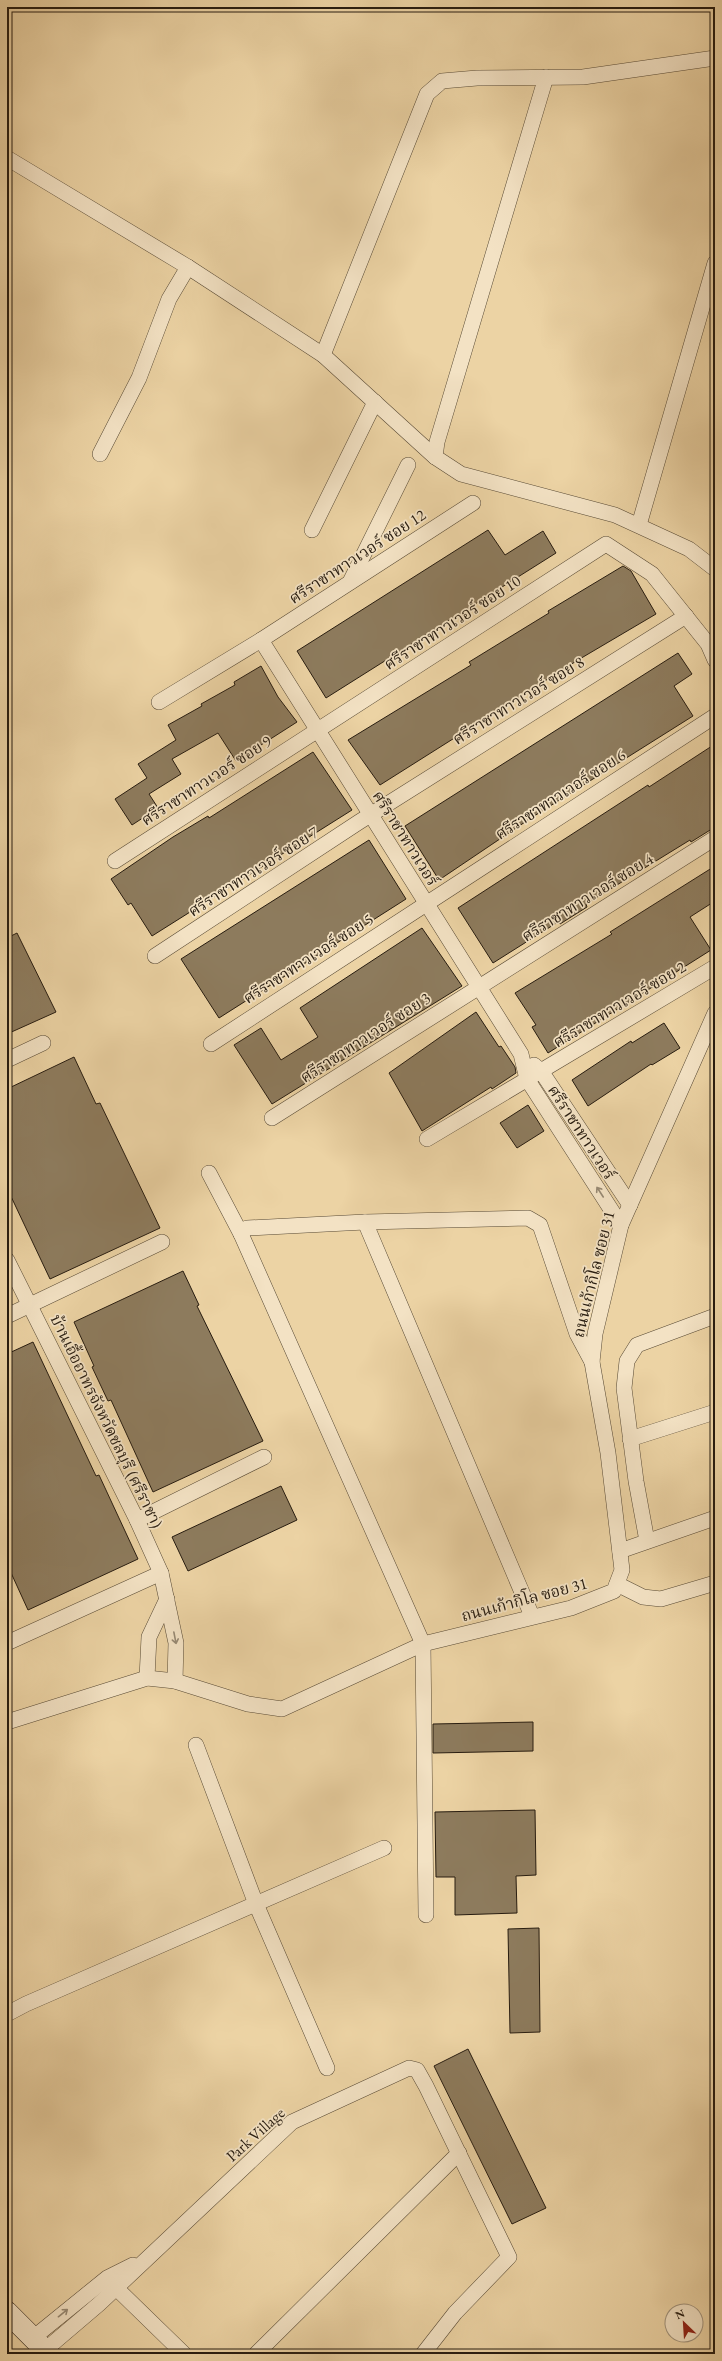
<svg xmlns="http://www.w3.org/2000/svg" width="722" height="2361" font-family="'EB Garamond','Noto Serif Thai',serif">
	<style>
		.building { fill: #8d7b5d; stroke: #271c10 }
		.lines { fill: none; stroke-linecap: round; stroke-linejoin: round }
		.street-casing { stroke: #584a35; stroke-width: 16 }
		.secondary-casing { stroke: #271c10; stroke-width: 22 }
		.street { stroke: #f3e2c4; stroke-width: 15 }
		.secondary { stroke: #f3e2c4; stroke-width: 21 }
		.oneway { stroke: #978973 }
		.labels { text-anchor: middle; stroke-width: 3.5; stroke-linejoin: round; paint-order: stroke }
		.street-label { font-size: 16px; fill: #271c10; stroke: #f3e2c4 }
	</style>
	<rect width="100%" height="100%" fill="#ecd3a4"/>
	<filter id="stains"><feTurbulence type="fractalNoise" baseFrequency=".005" numOctaves="4"/><feColorMatrix values="0 0 0 0 .2 0 0 0 0 .09 0 0 0 0 .02 0 0 0 .5 -.17"/></filter>
	<radialGradient id="worn" r=".72"><stop offset=".6" stop-color="#630" stop-opacity="0"/><stop offset="1" stop-color="#630" stop-opacity=".3"/></radialGradient>
	<!-- building -->
	<g class="building">
		<path d="M488 530 505 555 543 531 556 553 326 698 297 651Z"/>
		<path d="M623 566 631 571 656 614 578 660 380 785 348 740 471 665 469 662 549 613 548 611Z"/>
		<path d="M678 653 692 674 674 686 693 716 531 818 439 880 405 826Z"/>
		<path d="M261 666 278 697 297 722 236 761 218 733 172 759 181 774 149 794 158 808 132 825 115 799 147 778 138 764 176 740 168 725 202 706 201 704 235 685 234 682Z"/>
		<path d="M715 744V827L691 842 690 840 586 904 587 907 560 924 558 922 493 963 458 908 648 785 649 787Z"/>
		<path d="M313 752 352 810 152 936 131 903 128 905 111 879 173 837 208 816 209 818Z"/>
		<path d="M369 840 406 899 219 1018 181 959Z"/>
		<path d="M715 866V901L690 917 711 950 548 1053 532 1027 536 1025 515 993 612 934 610 932Z"/>
		<path d="M422 928 462 986 272 1104 234 1045 261 1028 281 1060 318 1037 300 1008Z"/>
		<path d="M17 933 56 1012 7 1034V938Z"/>
		<path d="M476 1012 499 1047 501 1046 515 1067 516 1073 492 1089 491 1087 422 1131 389 1073Z"/>
		<path d="M664 1023 680 1048 652 1065 651 1064 588 1106 572 1080 631 1041 632 1043Z"/>
		<path d="M74 1057 96 1104 100 1103 160 1228 50 1279 7 1188V1089Z"/>
		<path d="M528 1105 544 1131 517 1148 500 1123Z"/>
		<path d="M183 1271 199 1305 197 1306 263 1441 153 1492 111 1400 108 1401 92 1367 94 1366 74 1322Z"/>
		<path d="M33 1342 96 1476 99 1475 138 1559 28 1610 7 1564V1354Z"/>
		<path d="M281 1486 297 1520 188 1571 172 1537Z"/>
		<path d="M533 1722V1751L433 1753V1724Z"/>
		<path d="M535 1810 536 1875 516 1876 517 1913 455 1915V1877H436L435 1812Z"/>
		<path d="M539 1928 540 2032 510 2033 508 1929Z"/>
		<path d="M468 2049 546 2208 512 2224 434 2066Z"/>
	</g>
	<g class="lines">
		<!-- street casing -->
		<g class="street-casing">
			<g id="street">
				<path d="M7 158 188 267 323 355 435 457 461 474 615 515 689 549 715 569"/>
				<path d="M323 355 427 94 442 81 477 78 583 77 715 58"/>
				<path d="M100 454 139 378 169 299 188 267"/>
				<path d="M435 457 437 442 546 77"/>
				<path d="M639 525 715 263"/>
				<path d="M312 530 375 402"/>
				<path d="M350 582 408 465"/>
				<path d="M261 640 521 1054 527 1079 621 1225"/>
				<path d="M159 702 261 640 473 503"/>
				<path d="M115 861 606 544 652 574 708 644 715 660"/>
				<path d="M155 956 359 822 686 616"/>
				<path d="M211 1044 715 716"/>
				<path d="M7 1060 43 1043"/>
				<path d="M534 1065 541 1071 630 1205"/>
				<path d="M272 1118 715 838"/>
				<path d="M427 1139 715 967"/>
				<path d="M209 1173 241 1234 423 1644 426 1915"/>
				<path d="M365 1222 532 1616"/>
				<path d="M241 1234 247 1228 365 1222 528 1218 540 1225 577 1334 592 1362"/>
				<path d="M7 1260 137 1520 161 1573 176 1643 175 1681"/>
				<path d="M7 1316 162 1242"/>
				<path d="M630 1439 715 1412"/>
				<path d="M137 1520 264 1457"/>
				<path d="M647 1541 636 1481 624 1388 627 1361 637 1345 715 1316"/>
				<path d="M620 1551 715 1518"/>
				<path d="M617 1584 643 1597 661 1599 715 1583"/>
				<path d="M7 1643 161 1573"/>
				<path d="M147 1678 149 1637 167 1599"/>
				<path d="M7 1722 147 1678 175 1681 248 1704 282 1709 423 1644 571 1608 614 1591 622 1570 608 1453 592 1362 595 1334 621 1225 715 1013"/>
				<path d="M196 1745 256 1904 327 2068"/>
				<path d="M7 2014 26 2004 384 1848"/>
				<path d="M110 2282 184 2354"/>
				<path d="M33 2338 107 2278 133 2265"/>
				<path d="M45 2350 99 2304 292 2122 409 2068 417 2070 426 2086 509 2257 455 2313 423 2354"/>
				<path d="M256 2354 459 2153"/>
			</g>
		</g>
		<!-- secondary casing -->
		<g class="secondary-casing">
			<path id="secondary" d="M7 2312 49 2354"/>
		</g>
		<!-- street -->
		<use href="#street" class="street"/>
		<!-- secondary -->
		<use href="#secondary" class="secondary"/>
	</g>
	<!-- one-way arrows -->
	<defs><path id="oneway-shaft" d="M-6 0H5M1.5-3L5.5 0L1.5 3" fill="none" stroke-width="1.6" stroke-linecap="round" stroke-linejoin="round"/></defs>
	<g class="oneway">
		<use href="#oneway-shaft" transform="translate(600 1192) rotate(-123)"/>
		<use href="#oneway-shaft" transform="translate(175 1638) rotate(79)"/>
		<use href="#oneway-shaft" transform="translate(63 2313) rotate(-39)"/>
	</g>
	<g class="labels">
		<!-- street labels -->
		<g class="street-label">
			<text transform="translate(357 556) rotate(-33)" y="6">ศรีราชาทาวเวอร์ ซอย 12</text>
			<text transform="translate(452 622) rotate(-33)" y="6">ศรีราชาทาวเวอร์ ซอย 10</text>
			<text transform="translate(518 700) rotate(-32)" y="6">ศรีราชาทาวเวอร์ ซอย 8</text>
			<text transform="translate(206 780) rotate(-33)" y="6">ศรีราชาทาวเวอร์ ซอย 9</text>
			<text transform="translate(560 794) rotate(-33)" y="6">ศรีราชาทาวเวอร์ ซอย 6</text>
			<text transform="translate(406 838) rotate(58)" y="6">ศรีราชาทาวเวอร์</text>
			<text transform="translate(253 871) rotate(-33)" y="6">ศรีราชาทาวเวอร์ ซอย 7</text>
			<text transform="translate(587 897) rotate(-32)" y="6">ศรีราชาทาวเวอร์ ซอย 4</text>
			<text transform="translate(308 958) rotate(-33)" y="6">ศรีราชาทาวเวอร์ ซอย 5</text>
			<text transform="translate(619 1004) rotate(-31)" y="6">ศรีราชาทาวเวอร์ ซอย 2</text>
			<text transform="translate(365 1037) rotate(-33)" y="6">ศรีราชาทาวเวอร์ ซอย 3</text>
			<text transform="translate(582 1132) rotate(57)" y="6">ศรีราชาทาวเวอร์</text>
			<text transform="translate(593 1274) rotate(-76)" y="6">ถนนเก้ากิโล ซอย 31</text>
			<text transform="translate(107 1421) rotate(64)" y="6">บ้านเอื้ออาทรจังหวัดชลบุรี (ศรีราชา)</text>
			<text transform="translate(524 1599) rotate(-15)" y="6">ถนนเก้ากิโล ซอย 31</text>
			<text transform="translate(255 2134) rotate(-42)" y="6">Park Village</text>
		</g>
	</g>
	<!-- margin -->
	<rect width="722" height="2361" fill="none" stroke="#ecd3a4" stroke-width="24"/>
	<rect x="8" y="8" width="706" height="2345" fill="none" stroke="#271c10" stroke-width="2"/>
	<rect x="12" y="12" width="698" height="2337" fill="none" stroke="#271c10"/>
	<!-- north arrow -->
	<g transform="translate(684 2323) rotate(335)"><circle r="19" fill="#f3e2c4" stroke="#a1937c"/>
	<path d="M0-3L7 15L0 10L-7 15Z" fill="#8f2418"/>
	<text y="-6" font-size="11" font-weight="bold" text-anchor="middle" fill="#271c10">N</text>
	</g>
	<rect width="100%" height="100%" filter="url(#stains)"/>
	<rect width="100%" height="100%" fill="url(#worn)"/>
</svg>
